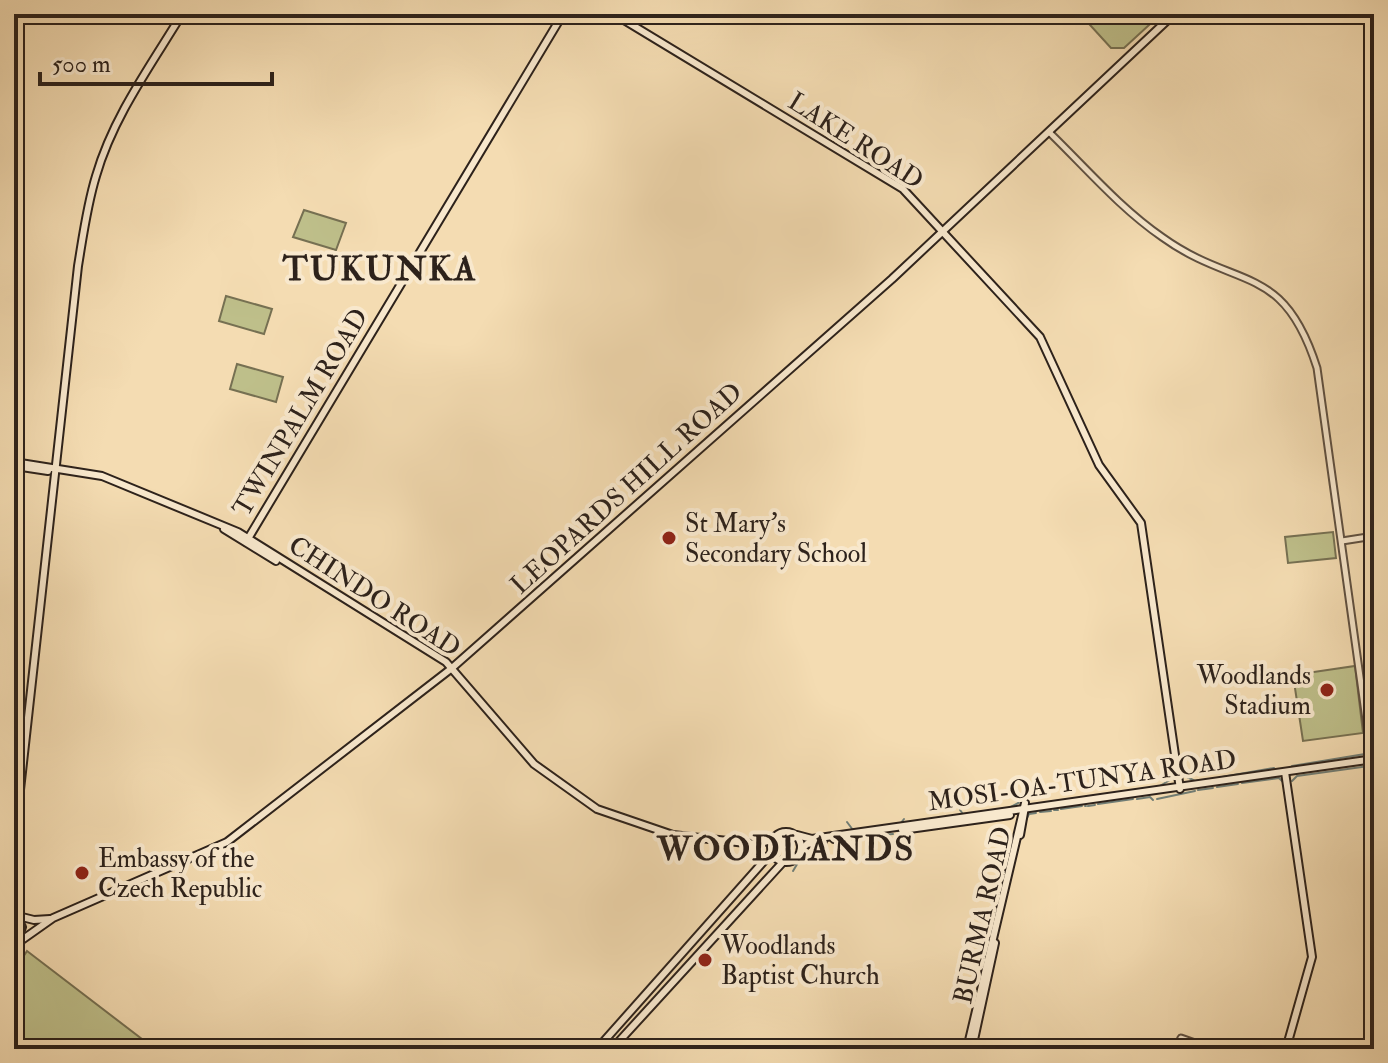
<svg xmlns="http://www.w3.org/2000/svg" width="1388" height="1063" font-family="'IM FELL Double Pica',serif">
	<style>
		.green { fill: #bebf8a; stroke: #767052; stroke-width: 2 }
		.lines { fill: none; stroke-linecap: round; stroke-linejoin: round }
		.stream { stroke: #707d75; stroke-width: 2 }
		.tertiary-casing { stroke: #5f5041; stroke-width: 9 }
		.secondary-casing { stroke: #2d221b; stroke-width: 10 }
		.tertiary { stroke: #f8e8cd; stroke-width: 5 }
		.secondary { stroke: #f8e8cd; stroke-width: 6 }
		.poi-dot { fill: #8f2418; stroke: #f8e8cd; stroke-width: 3 }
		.labels { text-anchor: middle; stroke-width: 8; stroke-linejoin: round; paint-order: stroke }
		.street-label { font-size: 26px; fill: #2d221b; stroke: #f8e8cd }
		.poi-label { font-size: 26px; fill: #2d221b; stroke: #f8e8cd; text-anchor: start }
		.district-label { font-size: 34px; font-weight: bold; letter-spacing: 2px; fill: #2d221b; stroke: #f8e8cd }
	</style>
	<rect width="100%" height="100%" fill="#f4dcb2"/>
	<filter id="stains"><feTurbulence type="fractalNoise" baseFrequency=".0025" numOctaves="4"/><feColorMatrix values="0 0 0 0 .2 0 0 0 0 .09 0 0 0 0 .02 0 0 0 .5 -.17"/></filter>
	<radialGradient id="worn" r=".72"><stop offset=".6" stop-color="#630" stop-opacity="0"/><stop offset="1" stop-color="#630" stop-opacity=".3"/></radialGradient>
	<!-- green -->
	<g class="green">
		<path d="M1080 14H1161L1124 48H1111Z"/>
		<path d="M304 210 346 223 336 250 293 237Z"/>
		<path d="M226 296 272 309 264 334 219 321Z"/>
		<path d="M237 364 283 377 276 402 230 389Z"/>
		<path d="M1333 532 1336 558 1288 563 1285 537Z"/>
		<path d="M1355 666 1363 733 1303 741 1293 675Z"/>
		<path d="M27 951 155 1049H14V971Z"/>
	</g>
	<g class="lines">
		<!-- stream -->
		<g class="stream">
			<path d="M1292 766 1365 754"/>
			<path d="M1371 766H1374"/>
			<path d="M1185 776 1195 781 1212 779"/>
			<path d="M1222 777 1274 768"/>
			<path d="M1292 781 1297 776 1369 766"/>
			<path d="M1242 783 1279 778 1283 782"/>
			<path d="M1158 787 1170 780"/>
			<path d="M1217 787 1238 784"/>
			<path d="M1198 790 1213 788"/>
			<path d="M1137 799 1150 797 1153 800"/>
			<path d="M1157 799 1195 791"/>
			<path d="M1098 804 1133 799"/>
			<path d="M1085 806H1086"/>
			<path d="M1088 806 1095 805"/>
			<path d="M1007 809 1022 801"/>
			<path d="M1061 809 1082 806"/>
			<path d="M960 810 963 814 973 813"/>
			<path d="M1054 810H1058"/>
			<path d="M1040 812 1051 811"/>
			<path d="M1026 820 1029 814 1036 813"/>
			<path d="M847 822 853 830 858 829"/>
			<path d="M900 824 904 819"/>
			<path d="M881 835 893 834"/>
			<path d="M861 838 878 836"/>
			<path d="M793 871 799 861"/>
		</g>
		<!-- tertiary casing -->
		<g class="tertiary-casing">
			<g id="tertiary">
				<path d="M1050 133C1086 168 1120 208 1162 237 1237 291 1283 261 1317 368L1372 763"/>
				<path d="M1342 541 1374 536"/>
				<path d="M1176 1049 1181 1038 1212 1049"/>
			</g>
		</g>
		<!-- secondary casing -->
		<g class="secondary-casing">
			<g id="secondary">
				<path d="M614 14 903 189 1040 337 1099 465 1141 523 1180 789"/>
				<path d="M14 462 102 476 238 532 446 662 534 764 597 809 673 835 755 844 772 840"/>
				<path d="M15 466 48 471"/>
				<path d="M224 529 276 561"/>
				<path d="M246 542 563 14"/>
				<path d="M1285 772 1312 957 1286 1049"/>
				<path d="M902 830 1010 815"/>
				<circle cx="786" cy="847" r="15"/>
				<path d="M797 835 812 839 1374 759"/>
				<path d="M1020 835 1025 807"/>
				<path d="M834 839 859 836"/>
				<path d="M14 844 78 266C83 236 87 205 96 176 113 117 151 65 182 14"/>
				<path d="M801 850 807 844 823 841"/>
				<path d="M14 913 22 927 14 949"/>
				<path d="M18 916 34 920 50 919"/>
				<path d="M19 942 53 918 227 842 452 668 892 279 1174 14"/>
				<path d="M597 1049 772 852"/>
				<path d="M612 1049 783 862"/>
				<path d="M967 1049 1025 803"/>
				<path d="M972 1049 995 943"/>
			</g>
		</g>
		<!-- tertiary -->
		<use href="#tertiary" class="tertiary"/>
		<!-- secondary -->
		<use href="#secondary" class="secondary"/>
	</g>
	<!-- markers -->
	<g class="poi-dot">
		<circle cx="669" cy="538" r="8"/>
		<circle cx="1327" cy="690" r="8"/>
		<circle cx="82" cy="873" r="8"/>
		<circle cx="705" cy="960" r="8"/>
	</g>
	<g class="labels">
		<!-- street labels -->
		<g class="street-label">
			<text transform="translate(856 140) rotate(33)" y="9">LAKE ROAD</text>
			<text transform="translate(300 412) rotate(-59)" y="9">TWINPALM ROAD</text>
			<text transform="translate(626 488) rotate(-42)" y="9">LEOPARDS HILL ROAD</text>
			<text transform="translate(375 596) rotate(33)" y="9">CHINDO ROAD</text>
			<text transform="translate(1082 780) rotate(-8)" y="9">MOSI-OA-TUNYA ROAD</text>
			<text transform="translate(982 915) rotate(-77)" y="9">BURMA ROAD</text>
		</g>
		<!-- poi labels -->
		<g class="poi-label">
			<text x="685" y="532">St Mary's<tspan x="685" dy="30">Secondary School</tspan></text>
			<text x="1311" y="684" text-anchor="end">Woodlands<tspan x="1311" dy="30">Stadium</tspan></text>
			<text x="98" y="867">Embassy of the<tspan x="98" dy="30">Czech Republic</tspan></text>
			<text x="721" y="954">Woodlands<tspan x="721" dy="30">Baptist Church</tspan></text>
		</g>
		<!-- district labels -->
		<g class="district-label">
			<text x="380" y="280">TUKUNKA</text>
			<text x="786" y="860">WOODLANDS</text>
		</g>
	</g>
	<!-- margin -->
	<rect width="1388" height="1063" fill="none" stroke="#f4dcb2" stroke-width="48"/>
	<rect x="16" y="16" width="1356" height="1031" fill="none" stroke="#2d221b" stroke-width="4"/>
	<rect x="24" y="24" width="1340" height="1015" fill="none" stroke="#2d221b" stroke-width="2"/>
	<!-- scale -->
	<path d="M40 72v12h232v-12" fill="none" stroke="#2d221b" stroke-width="4"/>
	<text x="52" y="72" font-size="24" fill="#2d221b" stroke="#f8e8cd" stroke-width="6" paint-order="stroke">500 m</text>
	<rect width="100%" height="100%" filter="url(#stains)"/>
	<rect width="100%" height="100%" fill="url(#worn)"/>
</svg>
